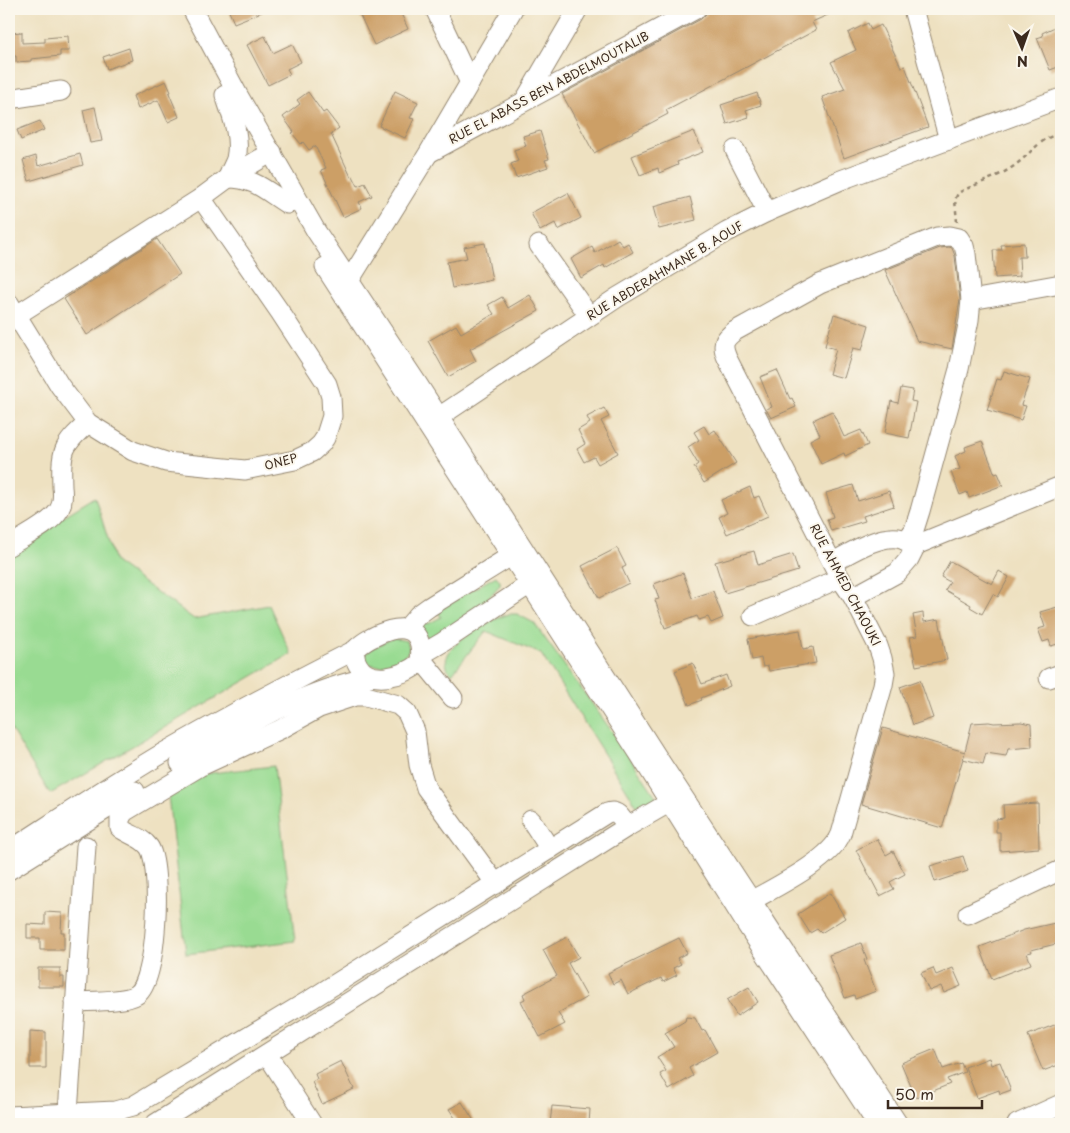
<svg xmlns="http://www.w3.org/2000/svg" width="1070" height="1133" font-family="'Playpen Sans',sans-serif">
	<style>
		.green { fill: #99db92; stroke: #6a8258 }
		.building { fill: #cc9f66 }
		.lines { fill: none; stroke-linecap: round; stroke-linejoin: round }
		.minor-casing { stroke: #948670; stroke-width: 21 }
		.path { stroke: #948670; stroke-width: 2.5; stroke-dasharray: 4 4; stroke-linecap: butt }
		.minor { stroke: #fff; stroke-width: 19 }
		.labels { text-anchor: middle; stroke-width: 4; stroke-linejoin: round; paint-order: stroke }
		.street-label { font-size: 12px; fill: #3b2a1e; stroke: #fbf7ec }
	</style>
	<rect width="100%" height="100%" fill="#fbf7ec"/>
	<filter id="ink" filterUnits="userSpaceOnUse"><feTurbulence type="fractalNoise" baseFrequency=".02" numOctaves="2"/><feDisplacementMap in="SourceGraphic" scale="10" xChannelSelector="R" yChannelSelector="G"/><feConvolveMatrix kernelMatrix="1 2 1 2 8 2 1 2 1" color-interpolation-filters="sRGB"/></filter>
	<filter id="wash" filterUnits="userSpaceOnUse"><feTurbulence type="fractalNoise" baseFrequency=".0096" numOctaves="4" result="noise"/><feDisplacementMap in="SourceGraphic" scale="20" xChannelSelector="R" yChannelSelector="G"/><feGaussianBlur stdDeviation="1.12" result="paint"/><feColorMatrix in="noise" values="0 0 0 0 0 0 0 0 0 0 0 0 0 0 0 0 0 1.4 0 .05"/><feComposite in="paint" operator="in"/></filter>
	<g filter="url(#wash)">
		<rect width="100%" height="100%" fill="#eee1c1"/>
		<!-- green -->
		<g class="green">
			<path d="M95 497 115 562 194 619 269 605 291 654 50 794 9 726V550Z"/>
			<path d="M496 576 500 581V585L481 606 432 639C424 637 421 630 419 623L424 617 428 624 441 617 437 610Z"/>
			<path d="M509 614H517L534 623 616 737 659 801 652 805 650 802 638 808 541 654 486 631 452 674C450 672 448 670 447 667 438 645 493 619 509 614Z"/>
			<path d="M393 638 407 641 409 647C407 663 382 669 369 664L364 658 365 651Z"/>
			<path d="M274 766 295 941 186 954 166 778Z"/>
		</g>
		<g id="blocks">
			<!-- building -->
			<g class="building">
				<path d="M228 9H269L234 23Z"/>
				<path d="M357 9H399L408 29 374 45Z"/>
				<path d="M707 9H841L812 22 816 30 666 110 668 114 594 153 562 94 701 19 706 14Z"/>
				<path d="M868 23 871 30 881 25 901 67 905 66 928 127 844 158 822 97 845 89 831 62 856 50 848 33Z"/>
				<path d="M1057 26 1061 36V66L1050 70 1037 38 1043 36 1042 33Z"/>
				<path d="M22 32V43L45 42V38L68 36 69 51H60V56L31 59V61L16 62V56H9V43H11L10 33Z"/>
				<path d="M265 36 273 53 292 44 301 62 287 69 290 74 268 85 247 45Z"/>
				<path d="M129 48 132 60 107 69 103 57Z"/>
				<path d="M166 81 171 92 169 93 179 117 168 122 158 100 138 109 133 96Z"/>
				<path d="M395 91 418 102 410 118 414 119 405 138 379 126Z"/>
				<path d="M308 92 323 113 326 111 339 128 331 134 351 177 353 176 358 186 365 183 372 196 359 202 362 208 343 217 321 170 326 168 315 146 309 150 303 142 301 144 292 133 294 132 283 117 300 104 297 100Z"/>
				<path d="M757 93 761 105 746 110 749 117 727 124 721 105Z"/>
				<path d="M95 107 102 141 90 143 83 110Z"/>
				<path d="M40 121 44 130 21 140 17 130Z"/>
				<path d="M540 131 549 159 545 160 548 167 516 178 511 164 518 161 514 150 526 146 523 136Z"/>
				<path d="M694 131 703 152 677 162 678 165 659 173 658 168 640 175 632 156Z"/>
				<path d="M80 154 83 165 29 181 23 160 36 156 38 166Z"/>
				<path d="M568 193 581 218 558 230 555 223 540 231 531 213Z"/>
				<path d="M690 197 696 220 659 229 653 207Z"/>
				<path d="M157 239 180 274 87 335 64 299Z"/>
				<path d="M618 239 623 246 628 243 633 252 605 268 604 265 581 278 571 259 592 247 595 253Z"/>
				<path d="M485 243 492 280 452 288 447 262 467 258 464 247Z"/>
				<path d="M1024 243 1025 257H1019L1020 276 995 278 993 250H1002L1001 245Z"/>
				<path d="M949 247 952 248 955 256 960 300 952 349 917 341 885 270 940 248Z"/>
				<path d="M530 295 539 311 470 349 476 361 448 377 428 341 456 325 461 333 494 314 488 305 502 297 508 308Z"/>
				<path d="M834 314 869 325 862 350 853 348 844 378 829 374 836 349 825 346Z"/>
				<path d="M777 370 790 399 792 398 796 407 771 418 766 409 772 407 760 377Z"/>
				<path d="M1004 371 1030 379 1021 405 1026 406 1021 420 987 410 997 379 1001 380Z"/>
				<path d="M901 388 913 390 911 401 916 402 909 438 885 433 891 401 898 403Z"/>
				<path d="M604 408 609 417 601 421 618 453 598 464 594 457 584 462 577 449 585 444 578 430 590 423 587 417Z"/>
				<path d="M832 411 844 437 861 430 868 445 845 456 844 453 821 464 810 440 820 435 813 420Z"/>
				<path d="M704 426 709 434 715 430 736 463 704 483 694 467 698 464 688 447 699 440 694 432Z"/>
				<path d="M982 441 995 474 998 473 1003 485 969 498 967 492 960 495 951 472 960 469 955 456 966 451 965 447Z"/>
				<path d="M853 485 858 501 889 491 894 506 863 516 865 521 831 531 827 519 833 517 826 493Z"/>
				<path d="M750 487 754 498 759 496 768 516 727 534 719 517 727 513 721 500Z"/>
				<path d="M617 548 626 566 622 568 629 583 599 598 582 566Z"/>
				<path d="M754 551 758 565 793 554 798 571 725 593 715 562Z"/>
				<path d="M950 561 992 584 999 571 1009 577 998 597 993 594 982 614 970 607 971 605 945 590 950 582 941 577Z"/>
				<path d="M683 573 692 598 713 591 723 618 711 623 708 617 699 620 697 616 665 628 655 600 659 599 654 584Z"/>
				<path d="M1061 606V643L1051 646 1049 640 1043 642 1038 629 1045 627 1040 612Z"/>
				<path d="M923 613 924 622 939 619 947 660 916 666 910 637 917 636 913 615Z"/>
				<path d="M800 630 803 649 813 647 816 663 769 671 768 666 763 667 761 658 752 660 748 639Z"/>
				<path d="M693 663 702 684 726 675 730 686 701 698 702 700 689 705 675 671Z"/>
				<path d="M920 680 933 718 913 725 900 687Z"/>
				<path d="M989 722 994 723 1021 722 1031 724 1032 747 1008 749 1006 756 986 753 983 764 963 759 972 723Z"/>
				<path d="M883 728 965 752 942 828 861 804Z"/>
				<path d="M1038 803 1039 848 1000 851V832H996V819L1004 818 1003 805Z"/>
				<path d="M877 839 886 855 893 851 905 874 890 882 894 889 880 896 856 850Z"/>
				<path d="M963 856 968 871 935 882 930 866Z"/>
				<path d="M830 893 845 918 821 933 817 929 810 933 798 914Z"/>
				<path d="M45 912 62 913 61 932H64V950H40V938H27V924L45 925Z"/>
				<path d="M1055 923 1060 943 1031 950 1032 952 1027 953 1031 964 992 979 980 947 1024 930Z"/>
				<path d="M567 937 579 957 568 963 587 997 558 1013 565 1024 540 1037 521 1001 525 999 523 994 557 976 543 950Z"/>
				<path d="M679 938 687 953 677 958 681 964 673 968 677 975 663 982 661 978 628 994 621 980 613 984 608 973Z"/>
				<path d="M861 943 867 959 864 960 876 991 855 999 854 995 845 998 829 955Z"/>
				<path d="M38 968H60V977H64V987H38Z"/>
				<path d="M933 968 936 975 953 968 961 986 944 993 941 986 929 991 921 973Z"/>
				<path d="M749 987 758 1002 737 1016 727 1000Z"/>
				<path d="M686 1017 695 1018 702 1031 705 1030 717 1052 689 1068 693 1076 669 1090 660 1074 666 1071 657 1057 674 1047 665 1033 685 1021Z"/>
				<path d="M1057 1024 1061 1035V1064L1043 1071 1028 1035Z"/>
				<path d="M30 1031 46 1032V1068H30Z"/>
				<path d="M935 1049 943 1069 961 1063 965 1072 947 1079 950 1084 916 1098 901 1063Z"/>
				<path d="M989 1058 991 1065 1000 1062 1011 1090 1000 1094 999 1090 977 1098 965 1067Z"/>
				<path d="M341 1061 354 1089 322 1104 312 1082 317 1079 315 1074Z"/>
				<path d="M462 1102 476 1124H459L449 1109Z"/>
				<path d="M552 1106 590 1109 589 1124H550Z"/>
			</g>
		</g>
	</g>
	<g filter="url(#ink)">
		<use href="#blocks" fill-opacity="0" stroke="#948670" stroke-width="1"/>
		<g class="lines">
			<!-- minor casing -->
			<g class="minor-casing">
				<g id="minor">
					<path d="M192 9 238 95 316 231 417 383 661 763 898 1124"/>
					<path d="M435 9 470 83"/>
					<path d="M913 9 949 140"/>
					<path d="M225 95C232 116 241 137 236 159 234 165 230 171 228 178 255 178 266 191 287 204"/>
					<path d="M9 99 61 91"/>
					<path d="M525 100 578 9"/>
					<path d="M735 150 767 212"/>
					<path d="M429 153 696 9"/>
					<path d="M539 245 589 316"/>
					<path d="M325 267 640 755 746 924 877 1124"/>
					<path d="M342 287 349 281 428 154 513 9"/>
					<path d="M971 300 1061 284"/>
					<path d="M9 303 60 386 88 423 133 451 166 462 245 470 295 460 312 452 321 444 325 438 332 416 331 397 327 384 280 312 201 198"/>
					<path d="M9 320 201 198 228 178 272 152"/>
					<path d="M430 423 618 297 727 232 767 212 841 180 1061 98"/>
					<path d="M916 545 1061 486"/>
					<path d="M9 546C23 537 51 524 59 510 63 503 63 495 62 487 61 452 61 446 88 423"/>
					<path d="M833 562C850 553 878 535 898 538 904 539 911 543 916 545"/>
					<path d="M853 597 897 573 909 559 916 545"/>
					<path d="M753 616 840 578"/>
					<path d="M406 629 418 615 429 607 522 549"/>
					<path d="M421 655 443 642 539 578"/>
					<path d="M421 659 453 698"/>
					<path d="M1049 678 1061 674"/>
					<path d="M180 763C241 728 300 691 371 677"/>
					<path d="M531 820 550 849"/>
					<path d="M9 851C60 818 111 784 163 753 226 717 290 683 355 650 368 636 414 613 420 645 421 652 422 658 418 664 404 676 369 686 358 665 355 660 354 656 355 650"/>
					<path d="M9 870 135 791"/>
					<path d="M742 906C769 890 830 862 841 834L883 685 885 673 882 658 878 646 853 597 840 578 727 358C721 344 724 339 735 331L820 284 937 237 950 236 959 238 964 246 966 254 971 300 969 320 959 369 920 511 914 530 906 541"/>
					<path d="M968 914 1061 870"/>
					<path d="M75 1002C90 1001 124 1002 136 995 158 983 162 866 149 847 142 837 129 835 120 828V819L124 812 199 767 281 729 319 708 355 696H366L398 705 407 713 415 731 419 765 426 788 496 884"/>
					<path d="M267 1054 312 1124"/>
					<path d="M68 1113 86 846"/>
					<path d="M9 1116 115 1111 133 1106 313 998 607 813C618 809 622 819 627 827"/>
					<path d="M155 1124 627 827 679 797"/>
					<path d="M1017 1124 1061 1104"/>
				</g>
			</g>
			<!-- path -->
			<path class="path" d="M957 222 955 200 958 193C975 184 994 179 1011 168 1030 156 1037 139 1061 133"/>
			<!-- minor -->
			<use href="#minor" class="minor"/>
		</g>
	</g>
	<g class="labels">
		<!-- street labels -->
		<g class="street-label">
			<text transform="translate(549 88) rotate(-28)" y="4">RUE EL ABASS BEN ABDELMOUTALIB</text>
			<text transform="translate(665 271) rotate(-31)" y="4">RUE ABDERAHMANE B. AOUF</text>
			<text transform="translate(281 462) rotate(-15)" y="4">ONEP</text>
			<text transform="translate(845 585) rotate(62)" y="4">RUE AHMED CHAOUKI</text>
		</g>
	</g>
	<!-- margin -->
	<rect width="1070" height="1133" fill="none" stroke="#fbf7ec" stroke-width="30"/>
	<!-- north arrow -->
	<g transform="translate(1022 48) rotate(178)" stroke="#fbf7ec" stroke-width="4" paint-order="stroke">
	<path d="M0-4L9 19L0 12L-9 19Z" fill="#3b2a1e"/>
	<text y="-8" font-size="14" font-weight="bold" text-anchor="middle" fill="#3b2a1e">N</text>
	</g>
	<!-- scale -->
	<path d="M888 1100v8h94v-8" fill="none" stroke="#3b2a1e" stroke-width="2.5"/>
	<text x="895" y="1100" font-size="15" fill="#3b2a1e" stroke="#fbf7ec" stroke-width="4" paint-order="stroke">50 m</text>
</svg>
